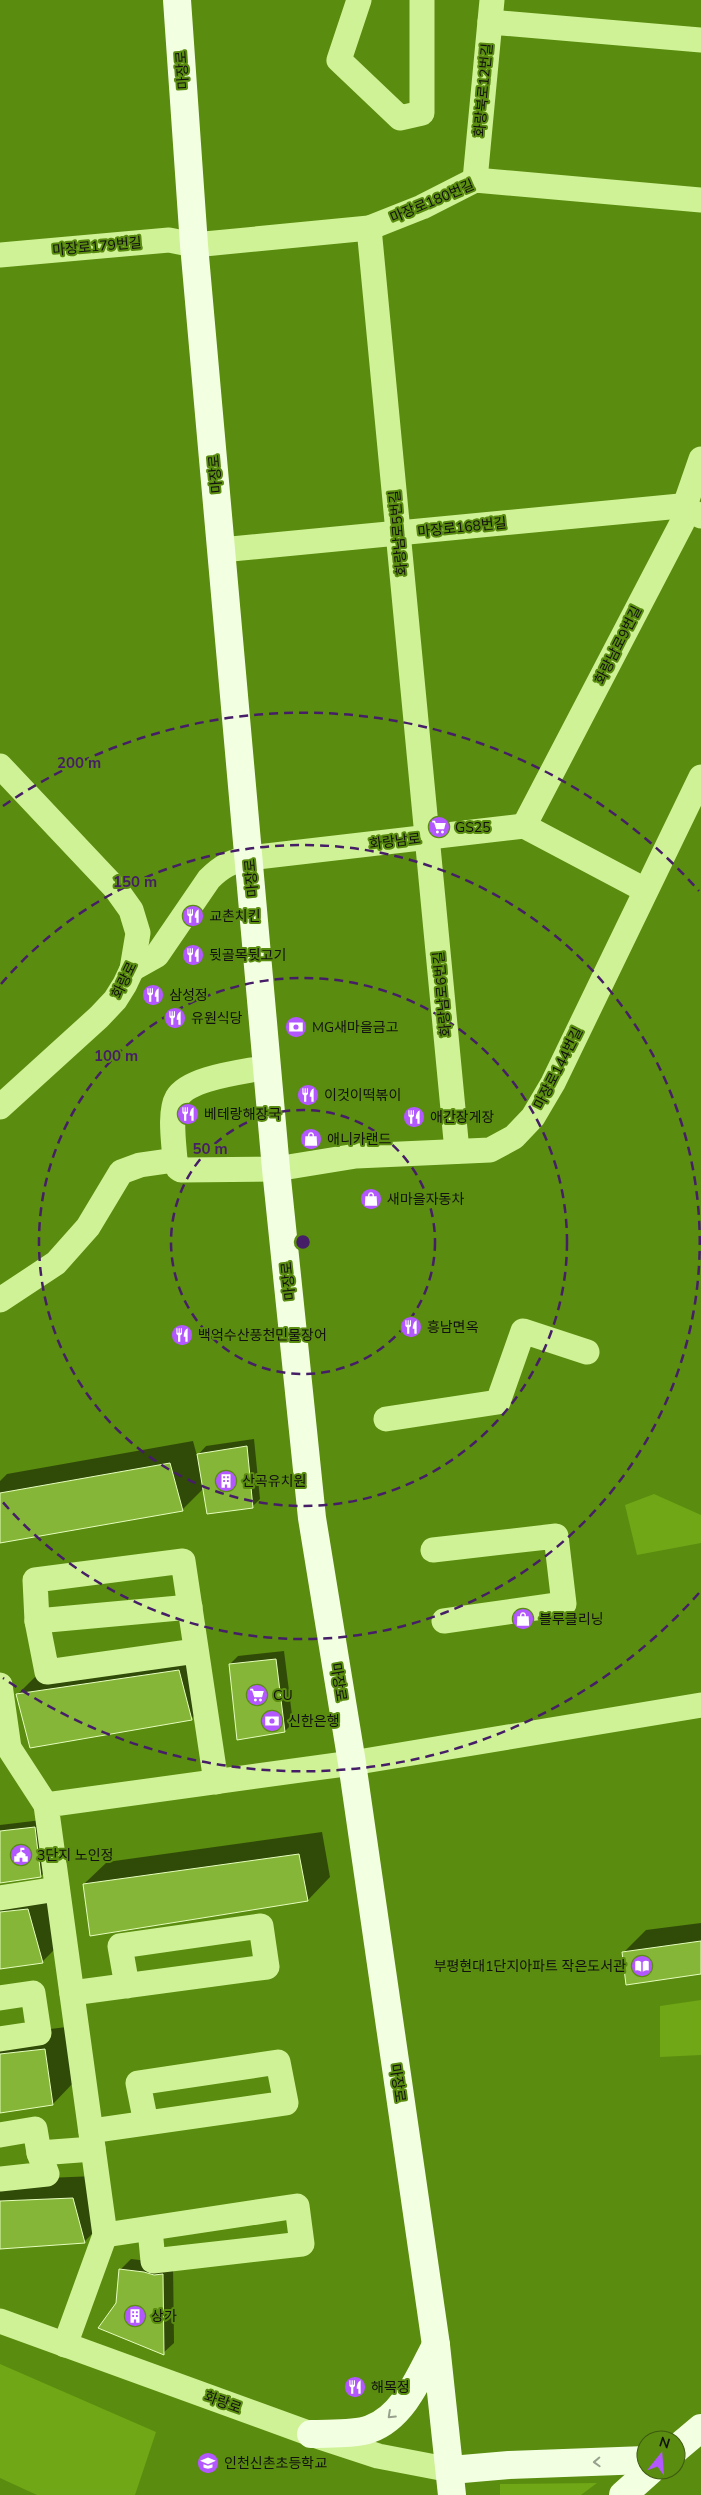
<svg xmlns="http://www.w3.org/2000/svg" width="701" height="2495" font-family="'Nunito Sans','Noto Sans KR',sans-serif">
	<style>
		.green { fill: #6fa717 }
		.shadow { fill: #0007 }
		.building { fill: #85b637; stroke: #e5fdbd }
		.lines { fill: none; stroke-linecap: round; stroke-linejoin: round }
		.minor { stroke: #cff296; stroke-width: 25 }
		.major { stroke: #f2ffe1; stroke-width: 28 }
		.oneway { stroke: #98a08e }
		.ring { fill: none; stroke: #461e68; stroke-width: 2.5; stroke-dasharray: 9 6 }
		.labels { text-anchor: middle; stroke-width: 4; stroke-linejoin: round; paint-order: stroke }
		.street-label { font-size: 14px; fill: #111; stroke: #5a8c0f }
		.poi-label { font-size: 14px; fill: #111; stroke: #5a8c0f; text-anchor: start }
		.centre { fill: #461e68; stroke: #5a8c0f; stroke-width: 2.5 }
		.ring-label { font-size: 15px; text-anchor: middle; font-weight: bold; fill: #461e68; stroke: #5a8c0f; stroke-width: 4; stroke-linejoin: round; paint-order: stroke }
	</style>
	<rect width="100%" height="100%" fill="#5a8c0f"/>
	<!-- green -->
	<g class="green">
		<path d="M654 1494 701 1515V1543L637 1555 625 1505Z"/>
		<path d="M701 2000V2055L660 2057V2006Z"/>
		<path d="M0 2364 156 2432 135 2495H37L0 2478Z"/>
		<path d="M597 2483 581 2495H500V2484Z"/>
	</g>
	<!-- shadow -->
	<g class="shadow">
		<path d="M254 1439 260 1499 252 1507 204 1488 182 1510 0 1536V1481L7 1474 193 1441 197 1456 206 1446Z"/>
		<path d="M201 1648 214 1696 192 1718 17 1695 40 1672Z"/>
		<path d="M284 1651 293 1723 285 1731 230 1664 238 1656Z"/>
		<path d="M42 1820 49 1868 41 1876 0 1881V1825Z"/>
		<path d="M322 1832 330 1877 308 1900 84 1884 107 1862Z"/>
		<path d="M50 1887 65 1939 42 1962 0 1967V1893Z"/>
		<path d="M701 1923V1973L623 1953 646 1930Z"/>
		<path d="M67 2027 75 2081 53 2104 0 2112V2035Z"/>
		<path d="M95 2176 107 2219 84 2242 0 2248V2180Z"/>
		<path d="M131 2259 173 2264 174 2343 163 2353 117 2303 120 2270Z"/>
	</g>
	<!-- building -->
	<g class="building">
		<path d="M247 1446 253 1508 207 1514 197 1454Z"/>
		<path d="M170 1463 183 1511 0 1543V1493Z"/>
		<path d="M276 1659 285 1732 237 1740 229 1664Z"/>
		<path d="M179 1670 192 1720 30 1748 16 1694Z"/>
		<path d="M35 1827 41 1877 0 1883V1831Z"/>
		<path d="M299 1854 308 1901 90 1936 83 1884Z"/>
		<path d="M28 1909 43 1963 0 1969V1912Z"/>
		<path d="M701 1941V1974L626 1985 622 1952Z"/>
		<path d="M45 2049 53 2105 0 2113V2054Z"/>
		<path d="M73 2198 85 2243 0 2249V2201Z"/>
		<path d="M119 2269 144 2272 154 2275 163 2274 164 2355 98 2328 116 2303Z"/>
	</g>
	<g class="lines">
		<!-- minor -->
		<g class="minor">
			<path d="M359 0 339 60 400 118 422 113V0"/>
			<path d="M490 22 701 40"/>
			<path d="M475 180 492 0"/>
			<path d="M369 228 457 1151"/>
			<path d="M0 255 169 240 194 245 369 228 422 207 475 180 701 200"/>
			<path d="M221 550 680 506 701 516"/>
			<path d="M0 766 116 889 131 910 138 933 132 969 125 984 115 1000 99 1017 0 1107"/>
			<path d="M524 826 682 523 684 508 701 459"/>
			<path d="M132 969 157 955 209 879C221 867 231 861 249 858L524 826 645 890"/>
			<path d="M175 1160 178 1168 181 1170 276 1169 356 1156 490 1150 514 1137 533 1117 553 1083 701 777"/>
			<path d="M0 1300 56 1263 88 1227 121 1172 140 1165 175 1160C174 1144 169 1112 177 1098 189 1077 245 1072 267 1067"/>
			<path d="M386 1419 498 1402 523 1331 587 1352"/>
			<path d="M433 1550 556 1536 564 1604 444 1621"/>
			<path d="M37 1621 190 1607"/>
			<path d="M196 1651 47 1672 37 1621 35 1580 183 1561 216 1782"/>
			<path d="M0 1685 9 1748 46 1805"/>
			<path d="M0 1898 57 1889"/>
			<path d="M72 1993 267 1967 261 1926 120 1946 127 1986"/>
			<path d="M0 1998 33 1993 39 2033 0 2039"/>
			<path d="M91 2131 286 2103 278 2062 138 2083 146 2123"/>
			<path d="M0 2135 35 2129 39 2153 47 2174 0 2179"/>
			<path d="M39 2153 93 2149"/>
			<path d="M105 2235 297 2206 302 2244 153 2261 150 2229"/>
			<path d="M0 2321 311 2434 378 2456 451 2470"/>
			<path d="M65 2345 105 2235 46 1805 352 1763 701 1705"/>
		</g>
		<!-- major -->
		<g class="major">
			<path d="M177 0 194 245 276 1169 312 1518 352 1763 436 2345 452 2495"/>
			<path d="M311 2434C327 2433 355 2435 370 2429 404 2417 420 2375 436 2345"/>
			<path d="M676 2449 701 2428"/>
			<path d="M451 2470 509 2465 646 2460"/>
			<path d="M623 2495 651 2470"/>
		</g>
	</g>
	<!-- one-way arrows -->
	<defs><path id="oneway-chevron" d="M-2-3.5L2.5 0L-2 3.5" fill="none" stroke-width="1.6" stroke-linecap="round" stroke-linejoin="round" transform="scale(1.25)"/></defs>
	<g class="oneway">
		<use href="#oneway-chevron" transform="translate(391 2415) rotate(137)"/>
		<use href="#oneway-chevron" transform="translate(597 2462) rotate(178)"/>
	</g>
	<!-- distance rings -->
	<g class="ring">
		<circle cx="303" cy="1242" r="132"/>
		<circle cx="303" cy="1242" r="264"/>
		<path d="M1 984A397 397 0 1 1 1 1500"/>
		<path d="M699 1593A529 529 0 0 1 3 1678M3 806A529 529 0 0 1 699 891"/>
	</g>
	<!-- icons -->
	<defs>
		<g id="supermarket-disc" transform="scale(1.125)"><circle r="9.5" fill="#b357ff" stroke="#5a8c0f"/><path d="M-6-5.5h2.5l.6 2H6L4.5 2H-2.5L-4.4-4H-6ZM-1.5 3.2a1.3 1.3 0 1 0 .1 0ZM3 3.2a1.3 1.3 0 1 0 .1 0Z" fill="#fff"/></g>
		<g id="restaurant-disc" transform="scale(1.125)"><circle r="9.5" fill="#b357ff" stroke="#5a8c0f"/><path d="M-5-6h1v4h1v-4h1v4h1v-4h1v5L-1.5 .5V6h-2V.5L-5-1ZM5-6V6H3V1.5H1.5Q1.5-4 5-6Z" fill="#fff"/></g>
		<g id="bank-disc" transform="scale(1.125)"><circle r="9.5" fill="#b357ff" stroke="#5a8c0f"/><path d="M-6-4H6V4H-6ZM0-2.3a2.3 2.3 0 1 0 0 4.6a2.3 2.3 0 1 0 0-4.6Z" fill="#fff"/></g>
		<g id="shop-disc" transform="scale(1.125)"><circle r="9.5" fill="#b357ff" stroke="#5a8c0f"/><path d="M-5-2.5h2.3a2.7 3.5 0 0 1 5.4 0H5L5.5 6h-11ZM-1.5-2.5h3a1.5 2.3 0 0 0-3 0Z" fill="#fff"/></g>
		<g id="building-disc" transform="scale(1.125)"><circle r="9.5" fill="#b357ff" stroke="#5a8c0f"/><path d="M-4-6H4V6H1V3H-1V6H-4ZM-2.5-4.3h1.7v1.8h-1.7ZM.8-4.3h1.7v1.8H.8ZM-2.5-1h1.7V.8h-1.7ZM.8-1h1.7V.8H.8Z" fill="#fff"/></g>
		<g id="civic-disc" transform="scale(1.125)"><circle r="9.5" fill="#b357ff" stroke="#5a8c0f"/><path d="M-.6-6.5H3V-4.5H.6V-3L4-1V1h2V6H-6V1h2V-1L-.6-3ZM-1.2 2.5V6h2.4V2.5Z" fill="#fff"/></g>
		<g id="library-disc" transform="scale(1.125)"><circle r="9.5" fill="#b357ff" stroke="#5a8c0f"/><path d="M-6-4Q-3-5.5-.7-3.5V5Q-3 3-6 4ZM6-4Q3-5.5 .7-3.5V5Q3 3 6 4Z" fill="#fff"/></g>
		<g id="school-disc" transform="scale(1.125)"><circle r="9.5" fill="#b357ff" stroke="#5a8c0f"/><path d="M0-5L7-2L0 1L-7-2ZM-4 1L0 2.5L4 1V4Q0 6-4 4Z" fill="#fff"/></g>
	</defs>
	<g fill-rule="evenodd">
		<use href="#supermarket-disc" x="439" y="827"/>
		<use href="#restaurant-disc" x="193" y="916"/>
		<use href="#restaurant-disc" x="193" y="955"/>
		<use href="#restaurant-disc" x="153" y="995"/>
		<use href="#restaurant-disc" x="175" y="1018"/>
		<use href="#bank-disc" x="296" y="1027"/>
		<use href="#restaurant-disc" x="308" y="1095"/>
		<use href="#restaurant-disc" x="188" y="1114"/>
		<use href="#restaurant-disc" x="414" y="1117"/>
		<use href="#shop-disc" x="311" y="1139"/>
		<use href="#shop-disc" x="371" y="1199"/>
		<use href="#restaurant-disc" x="411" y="1327"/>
		<use href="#restaurant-disc" x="182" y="1335"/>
		<use href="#building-disc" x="226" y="1481"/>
		<use href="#shop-disc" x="523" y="1619"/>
		<use href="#supermarket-disc" x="257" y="1695"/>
		<use href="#bank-disc" x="272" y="1721"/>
		<use href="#civic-disc" x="21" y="1855"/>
		<use href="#library-disc" x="642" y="1966"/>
		<use href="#building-disc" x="135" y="2316"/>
		<use href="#restaurant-disc" x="355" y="2387"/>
		<use href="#school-disc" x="208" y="2463"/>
	</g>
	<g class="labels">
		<!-- street labels -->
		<g class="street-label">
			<text transform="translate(182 70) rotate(-94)" y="5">마장로</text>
			<text transform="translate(483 90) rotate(-85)" y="5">화랑북로12번길</text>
			<text transform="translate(432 201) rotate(-23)" y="5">마장로180번길</text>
			<text transform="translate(97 246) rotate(-5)" y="5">마장로179번길</text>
			<text transform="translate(215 474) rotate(-95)" y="5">마장로</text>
			<text transform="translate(462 527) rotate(-6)" y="5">마장로168번길</text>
			<text transform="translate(398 533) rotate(-95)" y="5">화랑남로5번길</text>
			<text transform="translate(618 645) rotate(-63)" y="5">화랑남로9번길</text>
			<text transform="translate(395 841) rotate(-7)" y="5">화랑남로</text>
			<text transform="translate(251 878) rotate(-95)" y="5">마장로</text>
			<text transform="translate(124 980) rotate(-64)" y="5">화랑로</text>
			<text transform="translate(442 994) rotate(-95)" y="5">화랑남로6번길</text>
			<text transform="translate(558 1068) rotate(-63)" y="5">마장로144번길</text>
			<text transform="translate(288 1281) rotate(-96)" y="5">마장로</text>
			<text transform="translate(339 1682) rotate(81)" y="5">마장로</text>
			<text transform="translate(398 2083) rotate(82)" y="5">마장로</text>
			<text transform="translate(223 2402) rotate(20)" y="5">화랑로</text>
		</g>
		<!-- poi labels -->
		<g class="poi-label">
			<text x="455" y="832">GS25</text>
			<text x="209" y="921">교촌치킨</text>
			<text x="209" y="960">뒷골목뒷고기</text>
			<text x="169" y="1000">삼성정</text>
			<text x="191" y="1023">유원식당</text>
			<text x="312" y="1032">MG새마을금고</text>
			<text x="324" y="1100">이것이떡볶이</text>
			<text x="204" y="1119">베테랑해장국</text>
			<text x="430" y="1122">애간장게장</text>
			<text x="327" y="1144">애니카랜드</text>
			<text x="387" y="1204">새마을자동차</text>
			<text x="427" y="1332">흥남면옥</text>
			<text x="198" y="1340">백억수산풍천민물장어</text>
			<text x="242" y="1486">산곡유치원</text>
			<text x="539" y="1624">블루클리닝</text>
			<text x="273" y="1700">CU</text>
			<text x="288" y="1726">신한은행</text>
			<text x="37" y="1860">3단지 노인정</text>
			<text x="626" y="1971" text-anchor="end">부평현대1단지아파트 작은도서관</text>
			<text x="151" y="2321">상가</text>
			<text x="371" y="2392">해목정</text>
			<text x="224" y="2468">인천신촌초등학교</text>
		</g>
	</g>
	<circle cx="303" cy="1242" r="8" class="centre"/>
	<g class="ring-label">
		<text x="79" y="768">200 m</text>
		<text x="135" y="887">150 m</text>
		<text x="116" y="1061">100 m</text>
		<text x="210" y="1154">50 m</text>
	</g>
	<!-- north arrow -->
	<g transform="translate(661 2455) rotate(17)"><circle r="24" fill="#5a8c0f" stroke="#3d5b10"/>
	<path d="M0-4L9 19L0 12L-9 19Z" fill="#b357ff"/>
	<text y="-8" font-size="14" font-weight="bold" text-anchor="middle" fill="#111111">N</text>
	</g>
</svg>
